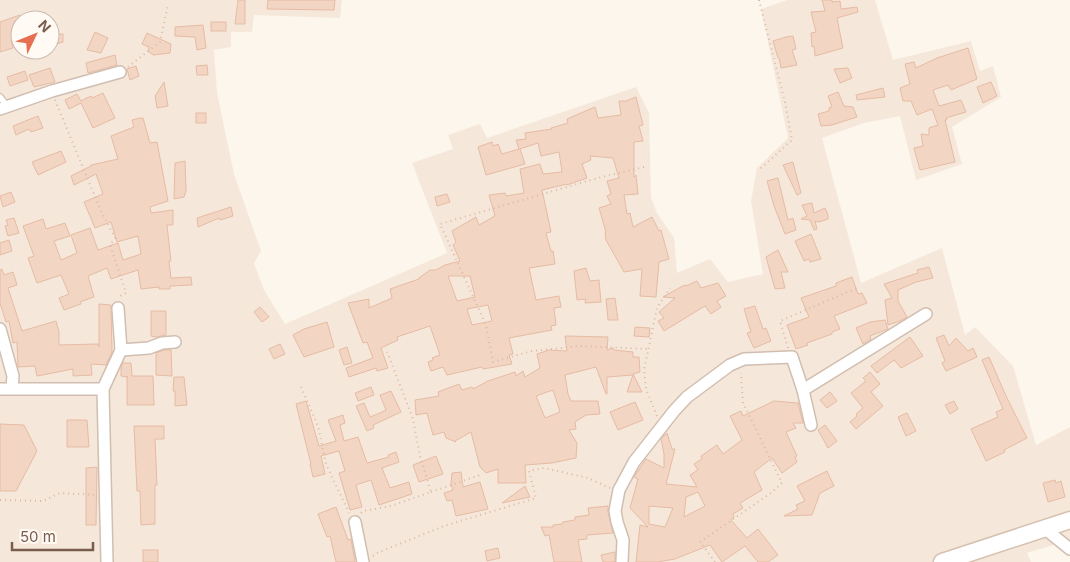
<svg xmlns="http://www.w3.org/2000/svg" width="1070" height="562" font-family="Inter,sans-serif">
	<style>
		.residential { fill: #f5e8da; fill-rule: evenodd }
		.building { fill: #f3d5c3; stroke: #e6bba3; fill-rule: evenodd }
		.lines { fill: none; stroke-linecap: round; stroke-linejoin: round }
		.lane-casing { stroke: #d1beb0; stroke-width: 8 }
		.street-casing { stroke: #d1beb0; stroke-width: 14 }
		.secondary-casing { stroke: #d6c0b0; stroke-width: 19 }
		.path { stroke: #d9b8a5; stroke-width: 2; stroke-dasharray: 1 4; stroke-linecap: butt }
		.lane { stroke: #fff; stroke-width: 5.5 }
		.street { stroke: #fff; stroke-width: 11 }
		.secondary { stroke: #fff; stroke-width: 16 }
	</style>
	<rect width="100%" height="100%" fill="#fdf6ec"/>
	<!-- residential -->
	<path class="residential" d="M0 0H342L340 18 254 15 252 32H231V47L214 50 217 93 234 174 261 251 254 263 264 290 285 324 447 253 412 163 453 149 448 135 480 124 487 138 636 87 649 113 651 198 657 213 674 238 677 273 710 259 728 282 763 274 751 201 757 168 788 138 761 9 787 0H875L893 60 971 41 980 71 993 66 1001 97 952 127 962 164 916 180 900 116 864 123 822 138 861 283 942 248 965 335 975 327 1013 366 1036 445 1070 427V540L1027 553 1031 562H0ZM20 20H50V50H20Z"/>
	<!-- building -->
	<g class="building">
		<path d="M238 0H245V24H235Z"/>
		<path d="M268 0H335L334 10 267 9Z"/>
		<path d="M822 0H832V2L840 1 841 9 857 7 858 12 837 18 843 48 815 56 814 46 812 47 811 33 816 32 811 12 825 11Z"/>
		<path d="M20 15V37L11 40 13 48 0 52V22Z"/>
		<rect x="211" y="22" width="15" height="9"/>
		<path d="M203 25 206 48 197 50 195 37 175 36V27Z"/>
		<path d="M95 32 108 38 101 53 87 50Z"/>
		<path d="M147 33 171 44 170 53 153 55 148 51 149 47 142 44Z"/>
		<path d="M50 34H63V42L50 46Z"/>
		<path d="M793 36 796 49 792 50 797 65 781 68 779 58H778L773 41 786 37Z"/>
		<path d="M968 48 977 79 951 90 948 85 933 90 939 106 961 100 966 112 946 118 947 120H945L955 162 920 170 914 148 923 146 921 134 929 135V128L938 125 932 109 917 115 911 101H903L900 88 910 84 905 64 914 62 916 68 937 58Z"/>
		<path d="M115 55 117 65 88 73 86 63Z"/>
		<path d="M207 65 208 75H197L196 66Z"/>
		<path d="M136 66 139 76 130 80 127 69Z"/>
		<path d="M50 68 55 82 34 87 29 75Z"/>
		<path d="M848 68 852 78 840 83 834 69Z"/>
		<path d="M25 71 28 80 10 86 7 77Z"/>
		<path d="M164 82 168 106 157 108 155 96Z"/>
		<path d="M991 82 997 96 983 103 977 87Z"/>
		<path d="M883 88 885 97 857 100 856 95Z"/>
		<path d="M838 92 844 106 853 107 857 117 832 125 821 126 818 114 829 111V108L832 107 828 96Z"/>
		<path d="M103 93 115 118 93 128 81 103 69 109 65 100 77 94 81 101 91 96 92 98Z"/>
		<path d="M636 97 643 125 639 126 643 141 634 142V177L636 175 638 194 624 195 627 214 630 213 633 227 652 217 659 231 661 230 669 259 659 262 656 297 640 296 642 269 624 272 606 240 605 233 606 232 599 208 611 204 607 196 611 194 607 181 619 178 613 158 590 156 591 160 582 164 587 178 567 185V184L542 190 551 232 546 233 551 251H553L555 264 529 268 536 300 559 296 561 307 554 308 556 325 551 326 552 330 509 338 513 354 509 355 512 364 483 369 482 367 447 375 443 367 431 371 428 362 433 360 432 358 440 355 430 326 397 337 398 340 381 348 388 368 377 371 376 368 349 377 346 368 373 358 367 342 363 343 348 303 369 299V308L392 298 390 289 419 279V278L430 270H436L445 265 460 261 453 245 456 242 452 231 476 217 479 225 495 216 489 195 505 193 506 196 524 193 520 169 540 164 543 174 562 172 559 152 541 156 538 143 520 149 525 164 486 175 478 147 492 142 493 146 498 144 502 154 519 149 516 140 526 139 525 133 552 129 551 128 568 123 567 119 595 107 598 118 621 115 619 101H626ZM448 276H470L475 297 457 301ZM488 305 492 321 472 325 467 309Z"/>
		<rect x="196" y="113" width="10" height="10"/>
		<path d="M38 116 43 128 31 132 29 129 16 135 13 126Z"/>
		<path d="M140 118H143L150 143 157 142 168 201 150 207 151 213 173 210V225H167L171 261H169L171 278 191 277 192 285 170 286V289H159V287L141 289 138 270 111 279 107 268 88 276 94 297 80 302 81 304 64 310 59 298 69 294 61 275 37 283 28 258 34 256 23 226 43 219 46 229 65 223 70 236 54 241 61 260 77 253 71 235 90 228 98 250 118 243 123 260 141 254 138 236 117 242 111 222 95 228 84 202 103 194 96 174 74 185 71 176 91 166V165L118 159 111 136 134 127 132 120Z"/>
		<path d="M61 151 66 162 38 175 32 162Z"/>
		<path d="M185 161 186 191 184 197 174 199 175 163Z"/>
		<path d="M793 162 801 193 797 195 783 165Z"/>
		<path d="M778 178 788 220 793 218 796 230 785 234 774 206 767 181Z"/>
		<path d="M11 192 15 202 3 207 0 196Z"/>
		<path d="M447 194 450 202 437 206 435 197Z"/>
		<path d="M812 203 814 213 825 208 828 215V219L819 222 815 221 817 229 814 230 810 220 801 219 807 216 802 205Z"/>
		<path d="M231 207 233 216 220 220 219 218 198 227 197 218Z"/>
		<path d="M14 218 19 233 8 236 5 226 8 225 6 220Z"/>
		<path d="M811 234 821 259 810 262 809 259 804 261 795 241Z"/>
		<path d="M9 240 12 251 0 255V243Z"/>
		<path d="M778 250 788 272H781L785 288 775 289 766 257Z"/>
		<path d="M929 267 933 278 916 282 898 290V301L907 317 900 321 888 325 885 300 892 298 884 284 918 273 917 270Z"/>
		<path d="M586 268 590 281 599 280 601 302 585 303 586 299 577 300 574 271Z"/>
		<path d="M2 269 4 275 13 272 17 285 8 288 22 331 56 321 59 332V345L98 344 99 347V304L111 305 112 352 106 365 91 364 92 375 73 376V369L37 376 35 366 18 367 17 342 13 343 9 321 6 322 0 303V270Z"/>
		<path d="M852 277 858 294 862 293 867 303 834 316 840 329 832 332V334L807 343 808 345 796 349 787 325 809 317 801 298 836 286V283Z"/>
		<path d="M697 281 701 288 718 283 726 296 717 301 721 307 711 314 705 306 664 331 658 321 664 318 659 312 675 298 663 297 679 288 685 285 686 286Z"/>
		<path d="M615 298 618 320H608L606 299Z"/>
		<path d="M755 306 763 329 766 328 771 341 754 348 747 333 751 332 744 309Z"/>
		<path d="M260 307 269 317 262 322 254 312Z"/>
		<path d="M151 311H166V335L156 337 151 336Z"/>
		<path d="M885 320 888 329 870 336 871 339 863 344 856 328 870 322Z"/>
		<path d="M327 322 334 347 304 357 293 335 304 329Z"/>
		<path d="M635 327 650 328 649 337 634 336Z"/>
		<path d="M944 335 949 346 956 338 968 351 973 348 977 357 946 371 942 363 945 361 936 338Z"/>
		<path d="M565 336 608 337 607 350 613 348 614 350 633 352V357H639L640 372 633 374 642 392H627L633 375 607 377V394H606L596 367 565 375 568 394 571 401H598L600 414 586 415 575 422 576 429 569 430 577 443 576 458 552 463 525 465 526 483H498V469L486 473 480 467 471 432 455 441 456 442 446 438 444 432 433 435 427 413 416 415 415 400 439 396 438 392 459 384 462 390 472 387 473 389 488 381 515 372 516 376 523 371 525 377 540 368 537 354 549 350 567 351ZM553 390 560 412 545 418 536 396Z"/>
		<path d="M910 337 923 356 901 368 894 360 877 373 871 366Z"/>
		<path d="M280 344 285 354 274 359 269 349Z"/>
		<path d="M347 347 352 363 344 365 339 350Z"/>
		<path d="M164 350H171L172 376 156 375V353Z"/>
		<path d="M989 357 1006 396 1027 438 1004 450 1005 452 986 461 971 429 998 417 996 412 1003 409 982 360Z"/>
		<path d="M123 363H131L132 376H153L154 405H127V377H128L121 376V368Z"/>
		<path d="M870 372 880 384 871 392 883 406 856 429 850 422 857 416 856 414 863 408 851 393 866 381 863 378Z"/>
		<path d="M174 377H184L187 405 175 406V391H173Z"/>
		<path d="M371 387 374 395 358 401 355 393Z"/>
		<path d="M391 391 401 412 373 425 374 428 367 431 356 406 364 403 370 417 380 413 386 410 380 395Z"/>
		<path d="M830 392 837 401 827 408 820 400Z"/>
		<path d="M306 401 319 446 336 441 328 420 343 415 345 423 340 425 344 441 358 437 367 463 389 457 388 455 396 452 399 462 382 468 390 488 409 482 412 494 379 505 371 480 356 485 362 507 350 510 339 473 345 471 339 451 321 456 325 474 313 477 310 464H311L296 404Z"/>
		<path d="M774 401 798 403 803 423H793L796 428 786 432 797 456 795 457 797 462 782 473 772 458 754 472 762 490 740 503 743 508 733 514 734 517 731 520 747 538 758 529 778 555 768 562H758L745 546 722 562 710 545 675 559 657 562H636L640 525 648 527 630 508 638 479 634 477 646 459 664 468V454L661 439 667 433 672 449H675L666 484 697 487 690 475 698 470 694 464 702 459 701 456 717 445 723 454 742 440 730 416 741 411 743 416ZM698 492 705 506 684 517 686 497ZM649 506 673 508 665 527 649 524Z"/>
		<path d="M954 401 958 409 950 414 945 405Z"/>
		<path d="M635 402 643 420 618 430 610 412Z"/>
		<path d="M907 413 916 431 906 436 898 417Z"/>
		<path d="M67 420H87L89 447H67Z"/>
		<path d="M0 424 24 425 37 451 16 491H0Z"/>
		<path d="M825 425 837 441 828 448 818 430Z"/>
		<path d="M134 426H164V439H155L157 485H155V524L141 525 140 491H137Z"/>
		<path d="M436 456 443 474 419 482 413 465Z"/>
		<path d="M97 467 96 525H86V468Z"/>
		<path d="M827 471 834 486 820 493 812 515 784 516 798 509 796 505 805 501 797 486Z"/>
		<path d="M461 472 463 487 480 482 488 509 456 516 452 500 447 501 444 493 453 490 451 484 452 473Z"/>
		<path d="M1055 480 1056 483 1061 481 1065 497 1048 502 1043 483Z"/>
		<path d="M525 486 530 497 502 503Z"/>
		<path d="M608 506V512L613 533 587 535V539L578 540 582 562H554L549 535 545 536 541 527H553V525L562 524 563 522 575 520V517L589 515 588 508Z"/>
		<path d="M336 507 348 540 351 539 355 562H336L330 536 327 537 318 514Z"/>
		<path d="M498 548 500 558 487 561 485 551Z"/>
		<rect x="143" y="550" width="15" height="12"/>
		<path d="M615 552V562H603L601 555Z"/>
	</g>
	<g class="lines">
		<!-- lane casing -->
		<g class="lane-casing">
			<path id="lane" d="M0 97 7 106"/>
		</g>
		<!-- street casing -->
		<g class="street-casing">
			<g id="street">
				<path d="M0 109 52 91 120 72"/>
				<path d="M0 329 13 376 12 388"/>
				<path d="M121 350 149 348 162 343 175 342"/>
				<path d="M0 389H103"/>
				<path d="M803 390 926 314"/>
				<path d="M355 522 363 562"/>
				<path d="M1044 528 1070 549"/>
				<path d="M107 562 103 389 121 350 118 308"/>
				<path d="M622 562 623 540 617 522 615 511 619 490 634 462 674 411 687 397 730 365 744 359 792 357 803 390 811 425"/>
			</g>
		</g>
		<!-- secondary casing -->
		<g class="secondary-casing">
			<path id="secondary" d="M942 562 1070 520"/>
		</g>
		<!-- path -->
		<g class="path">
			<path d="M759 0 785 102 792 140 760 169"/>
			<path d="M128 67 160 42 168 5"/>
			<path d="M55 100 101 211 115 238 110 245 126 293 120 296V298"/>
			<path d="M644 167 598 178 440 224 486 325 493 362 532 351 580 346 649 349"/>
			<path d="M788 348 780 321 857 288"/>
			<path d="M301 387 318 426 326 464 349 513"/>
			<path d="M657 416 646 389 644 370 657 308 670 288"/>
			<path d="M431 492 480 475"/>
			<path d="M0 500 43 501 60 493 96 495"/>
			<path d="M361 513 363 511 391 506 431 492 420 456 413 419 386 349"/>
			<path d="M373 556 377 553 444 526 536 498 529 471 544 468 588 478 610 488"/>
			<path d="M715 562 700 542 771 493 782 483 743 403 741 373"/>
		</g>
		<!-- lane -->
		<use href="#lane" class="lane"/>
		<!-- street -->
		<use href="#street" class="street"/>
		<!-- secondary -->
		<use href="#secondary" class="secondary"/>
	</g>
	<!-- north arrow -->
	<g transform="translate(35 35) rotate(47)"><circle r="24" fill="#fffaf3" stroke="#cabbb1"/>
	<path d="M0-4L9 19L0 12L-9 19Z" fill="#e76f51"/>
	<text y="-8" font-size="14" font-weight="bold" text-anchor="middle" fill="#7a5c4d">N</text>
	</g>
	<!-- scale -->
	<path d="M12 542v8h81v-8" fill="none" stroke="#7a5c4d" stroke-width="2.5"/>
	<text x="20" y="542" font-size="15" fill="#7a5c4d" stroke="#fffaf3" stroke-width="4" paint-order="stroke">50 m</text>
</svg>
